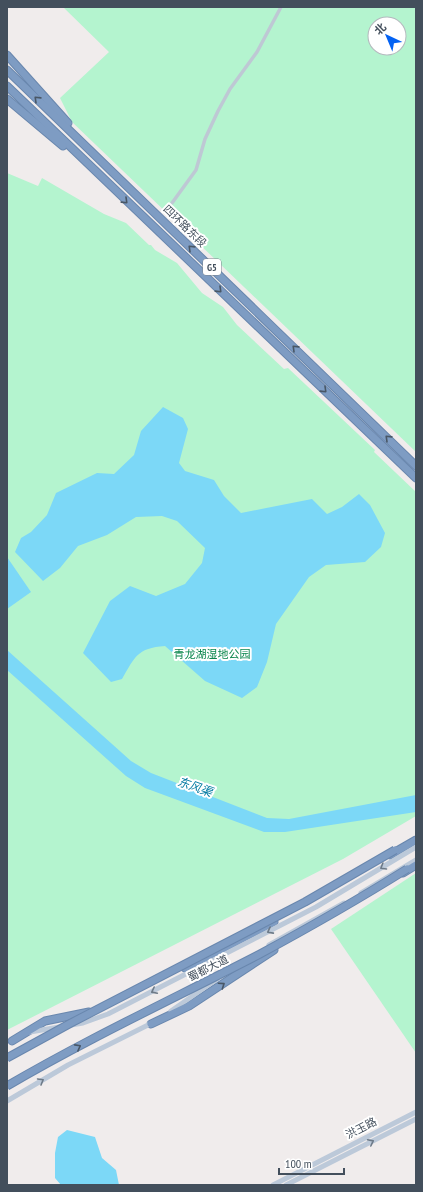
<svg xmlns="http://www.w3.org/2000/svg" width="423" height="1192" font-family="'PT Sans Narrow','Noto Sans SC',sans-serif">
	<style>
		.green { fill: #b4f4cf; fill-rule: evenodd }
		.water { fill: #7cd8f7 }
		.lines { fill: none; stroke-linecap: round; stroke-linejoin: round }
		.highway-casing { stroke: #6987ae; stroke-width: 9 }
		.street { stroke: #bec8d4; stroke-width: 3.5 }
		.secondary { stroke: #bcc9d9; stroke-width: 5 }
		.highway { stroke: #7e9cc3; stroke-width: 7 }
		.highway-bridge-casing { stroke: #6987ae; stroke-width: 9; stroke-linecap: butt }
		.highway-bridge { stroke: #7e9cc3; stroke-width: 7 }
		.oneway { stroke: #495766 }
		.oneway2 { stroke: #6d7a88 }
		.labels { text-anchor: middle; stroke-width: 4; stroke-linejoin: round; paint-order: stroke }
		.shield { fill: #fff; stroke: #7b848d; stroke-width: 1 }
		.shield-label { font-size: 10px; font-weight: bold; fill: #434f5c }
		.street-label { font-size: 11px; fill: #434f5c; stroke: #fff }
		.park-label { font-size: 11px; fill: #0b864d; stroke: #fff }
		.water-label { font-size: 12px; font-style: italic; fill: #027aa2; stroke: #fff }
	</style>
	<rect width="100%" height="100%" fill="#f0ecec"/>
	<!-- green -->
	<g class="green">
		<path d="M63 7H416V452L72 122 60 98 109 52ZM375 24H399V48H375Z"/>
		<path d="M7 173 38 186 42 178 104 214 126 223 149 245H151L155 250 177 263 202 293 223 307 237 325 284 369 288 368 375 450 374 452 416 492V816L343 859 7 1030Z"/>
		<path d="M416 873V1053L331 929Z"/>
	</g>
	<!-- water -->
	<g class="water">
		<path d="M163 407 183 418 188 429 179 463 185 471 214 480 224 496 241 513 312 499 327 514 342 507 359 494 370 505 385 533 381 547 365 562 326 565 309 577 276 624 267 662 257 687 242 698 205 681 165 646C137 648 135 657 122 679L111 682 83 653 110 601 130 586 156 596 185 584 202 563 205 548 177 521 162 516 136 517 107 535 78 546 60 568 43 581 15 552 21 538 31 532 47 515 56 493 97 473 114 474 134 455 141 431Z"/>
		<path d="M7 557 31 592 7 609Z"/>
		<path d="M7 650 131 761 151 773 267 818 289 819 416 795V812L285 832H264L145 788 126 776 7 670Z"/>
		<path d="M67 1130 95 1137 102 1158 116 1170 119 1185H61L55 1178V1153L58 1137Z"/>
	</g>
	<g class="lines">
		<!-- highway casing -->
		<g class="highway-casing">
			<g id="highway">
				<path d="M7 55 68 123"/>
				<path d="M7 70 416 466"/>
				<path d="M7 86 416 478"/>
				<path d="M7 99 63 146"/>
				<path d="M390 855 416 840"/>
				<path d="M403 873 416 865"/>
				<path d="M185 968 274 922"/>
				<path d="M151 1024 189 1006 274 950"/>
				<path d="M12 1041 45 1021 89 1012"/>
			</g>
		</g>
		<!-- street -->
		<path class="street" d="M172 203 196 170 205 139 218 111 230 89 257 52 281 7"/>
		<!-- secondary -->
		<g class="secondary">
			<path d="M361 893 416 860"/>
			<path d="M269 945 344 903"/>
			<path d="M171 1011 217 979"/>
			<path d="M30 1032 83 1023 108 1014 316 907 416 847"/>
			<path d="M7 1101 68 1065 152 1023"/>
			<path d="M273 1185 416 1112"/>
			<path d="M286 1185 416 1119"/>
		</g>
		<!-- highway -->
		<use href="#highway" class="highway"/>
		<!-- highway-bridge casing -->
		<g class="highway-bridge-casing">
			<g id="highway-bridge">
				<path d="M7 1058 71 1023 305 902 395 850"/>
				<path d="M7 1086C89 1038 175 998 260 954 310 927 359 899 407 869"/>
			</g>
		</g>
		<!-- highway-bridge -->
		<use href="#highway-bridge" class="highway-bridge"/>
	</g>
	<!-- one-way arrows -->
	<defs><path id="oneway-chevron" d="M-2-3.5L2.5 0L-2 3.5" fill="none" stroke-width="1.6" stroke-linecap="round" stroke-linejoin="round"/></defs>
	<g class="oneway">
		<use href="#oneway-chevron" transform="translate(37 99) rotate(-136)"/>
		<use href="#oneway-chevron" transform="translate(125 201) rotate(44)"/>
		<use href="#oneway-chevron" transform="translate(191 248) rotate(-136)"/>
		<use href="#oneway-chevron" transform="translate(219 290) rotate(44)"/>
		<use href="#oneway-chevron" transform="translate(295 348) rotate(-136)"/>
		<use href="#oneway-chevron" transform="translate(324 390) rotate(44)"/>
		<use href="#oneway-chevron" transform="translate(388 438) rotate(-136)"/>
		<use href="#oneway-chevron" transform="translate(222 985) rotate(-34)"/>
		<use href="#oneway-chevron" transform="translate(78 1047) rotate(-28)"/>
	</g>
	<g class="oneway2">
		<use href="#oneway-chevron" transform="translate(383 867) rotate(149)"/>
		<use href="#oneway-chevron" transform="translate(270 931) rotate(152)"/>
		<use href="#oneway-chevron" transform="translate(154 991) rotate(153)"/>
		<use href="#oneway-chevron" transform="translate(41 1081) rotate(-30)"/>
		<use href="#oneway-chevron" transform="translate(371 1142) rotate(-27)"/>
	</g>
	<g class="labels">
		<!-- shield labels -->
		<rect class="shield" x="203" y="259" width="18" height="16" rx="3"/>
		<g class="shield-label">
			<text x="212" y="271">G5</text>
		</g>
		<!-- street labels -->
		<g class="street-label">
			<text transform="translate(185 226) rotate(44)" y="4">四环路东段</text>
			<text transform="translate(208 968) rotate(-27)" y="4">蜀都大道</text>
			<text transform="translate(361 1128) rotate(-27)" y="4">洪玉路</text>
		</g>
		<!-- park labels -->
		<g class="park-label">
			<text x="212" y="658">青龙湖湿地公园</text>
		</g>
		<!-- water labels -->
		<g class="water-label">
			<text transform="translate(195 787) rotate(19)" y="4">东风渠</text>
		</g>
	</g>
	<!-- border -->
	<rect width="423" height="1192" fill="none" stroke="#434f5c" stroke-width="16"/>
	<!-- north arrow -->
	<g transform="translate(387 36) rotate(316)"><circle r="19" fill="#ffffff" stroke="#b4b9be"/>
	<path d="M0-3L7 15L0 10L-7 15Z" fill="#0362f3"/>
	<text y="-6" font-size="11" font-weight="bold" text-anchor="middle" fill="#434f5c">北</text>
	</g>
	<!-- scale -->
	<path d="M279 1168v6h65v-6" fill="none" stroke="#434f5c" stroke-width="2"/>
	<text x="285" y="1168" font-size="12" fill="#434f5c" stroke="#ffffff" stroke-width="3" paint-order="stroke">100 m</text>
</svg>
